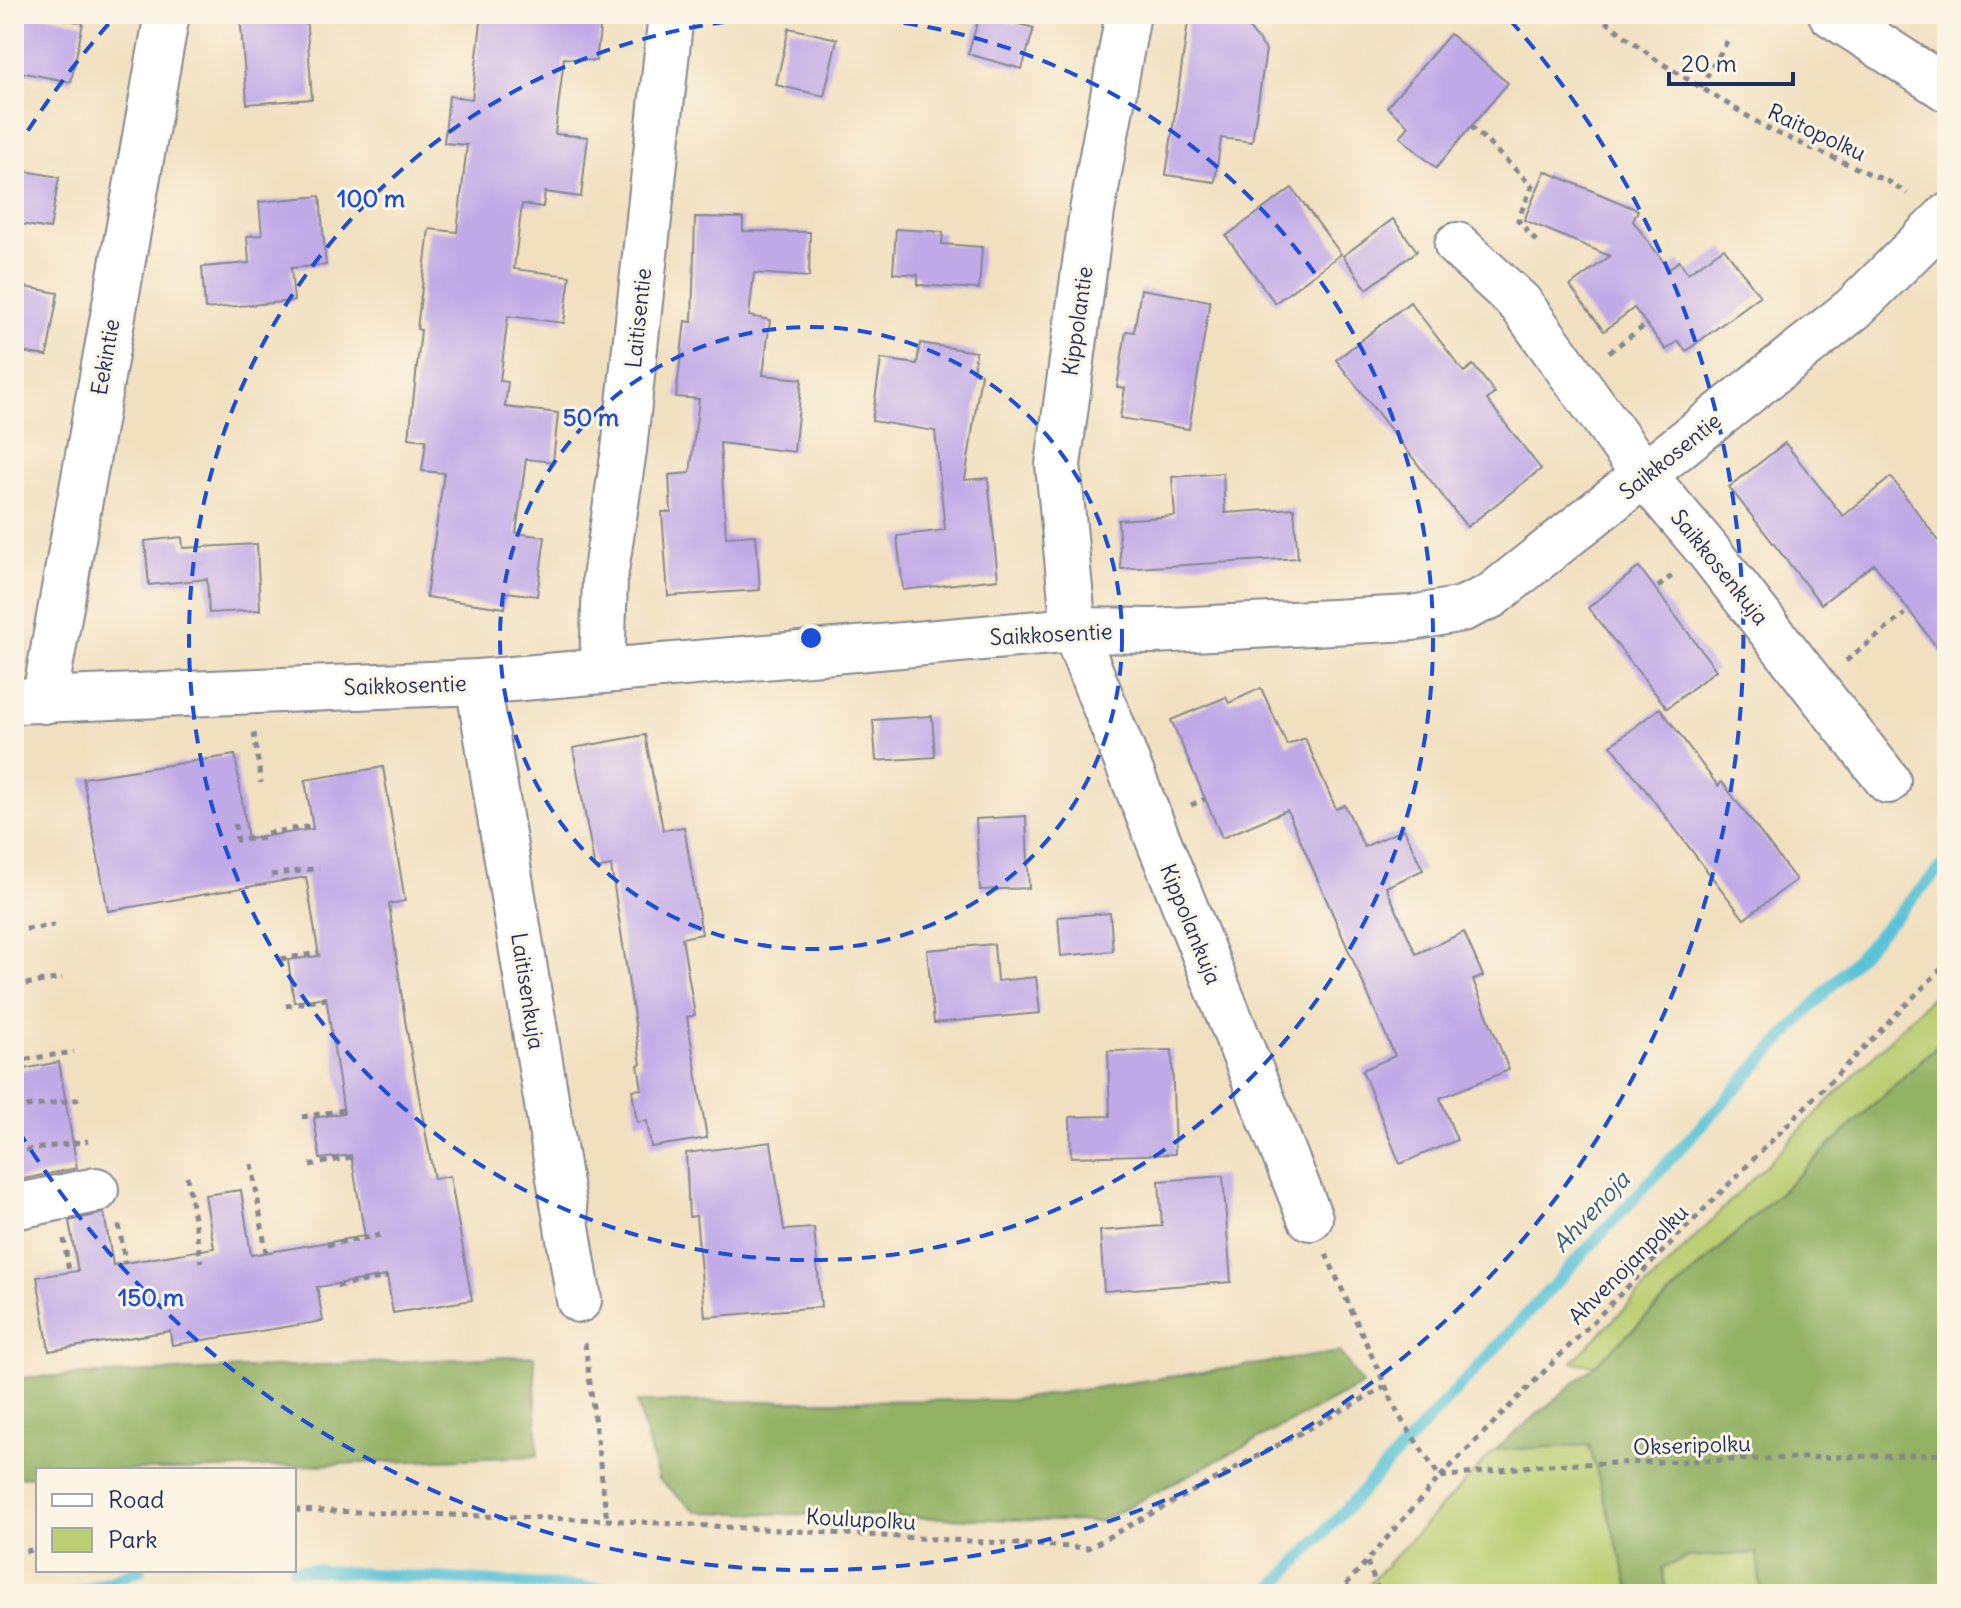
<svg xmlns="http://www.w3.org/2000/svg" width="1961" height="1608" font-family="Delius,sans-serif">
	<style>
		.green { fill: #bace72; stroke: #6a7e68; stroke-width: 2 }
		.forest { fill: #93b164; stroke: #577061; stroke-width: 2 }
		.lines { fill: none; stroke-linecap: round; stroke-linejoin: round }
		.stream { stroke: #5ac2d7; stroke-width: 12 }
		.building { fill: #c0a9e7 }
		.minor-casing { stroke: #86888f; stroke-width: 48 }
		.major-casing { stroke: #86888f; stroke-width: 48 }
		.path { stroke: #86888f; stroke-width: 5; stroke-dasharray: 6 6; stroke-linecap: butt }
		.minor { stroke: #fff; stroke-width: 44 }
		.major { stroke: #fff; stroke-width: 44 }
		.ring { fill: none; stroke: #1d4ed8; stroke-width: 4; stroke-dasharray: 14 10 }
		.labels { text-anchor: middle; stroke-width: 6; stroke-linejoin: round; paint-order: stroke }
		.street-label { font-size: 22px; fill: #1b2f5e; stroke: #fcf5e5 }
		.water-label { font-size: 24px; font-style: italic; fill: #2e5b82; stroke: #fcf5e5 }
		.centre { fill: #1d4ed8; stroke: #fcf5e5; stroke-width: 4 }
		.ring-label { font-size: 24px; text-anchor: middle; font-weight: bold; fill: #1d4ed8; stroke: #fcf5e5; stroke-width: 6; stroke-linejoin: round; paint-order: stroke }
	</style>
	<rect width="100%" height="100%" fill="#fcf5e5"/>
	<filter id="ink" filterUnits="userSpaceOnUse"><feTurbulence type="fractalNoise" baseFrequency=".0125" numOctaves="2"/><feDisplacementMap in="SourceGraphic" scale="16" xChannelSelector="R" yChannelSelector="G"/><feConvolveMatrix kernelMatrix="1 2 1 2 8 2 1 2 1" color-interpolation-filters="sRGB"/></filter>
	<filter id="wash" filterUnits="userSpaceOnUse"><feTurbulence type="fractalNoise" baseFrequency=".006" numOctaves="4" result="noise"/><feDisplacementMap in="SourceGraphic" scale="32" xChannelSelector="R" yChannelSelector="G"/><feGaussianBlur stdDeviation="1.8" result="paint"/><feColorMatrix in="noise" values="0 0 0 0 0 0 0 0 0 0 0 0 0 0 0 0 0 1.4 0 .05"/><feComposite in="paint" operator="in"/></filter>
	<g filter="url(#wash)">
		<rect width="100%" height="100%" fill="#f1e0c0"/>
		<!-- green -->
		<g class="green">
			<path d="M1947 981V1036L1595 1365 1572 1362Z"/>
			<path d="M1589 1444 1631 1594H1359L1495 1450Z"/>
			<path d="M1758 1553 1761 1594H1667L1662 1568 1688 1557Z"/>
		</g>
		<!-- forest -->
		<g class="forest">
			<path d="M1947 1036V1594H1761L1757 1553 1688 1557 1662 1568 1667 1594H1631L1589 1445 1495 1450 1595 1365Z"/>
			<path d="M1340 1352 1362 1385 1099 1522 697 1512 658 1479 637 1402 1011 1400Z"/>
			<path d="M534 1356 538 1456 189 1470H38V1476L14 1477V1378Z"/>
		</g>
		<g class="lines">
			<!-- stream -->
			<g class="stream">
				<path d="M294 1569 686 1594"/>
				<path d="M72 1594 140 1570"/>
				<path d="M1267 1594 1947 861"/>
			</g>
		</g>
		<g id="blocks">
			<!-- building -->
			<g class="building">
				<path d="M14 14H39L83 23 71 82 14 71Z"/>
				<path d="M240 14H306L312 99 247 104Z"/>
				<path d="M482 14H602L596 61 564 58 555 134 588 137 581 197 545 192 543 207 522 204 514 269 570 276 564 323 508 316 500 381 508 382 505 407 558 413 553 462 526 459 516 533 545 537 537 596 507 592 505 608 426 597 444 473 422 471 426 440 409 438 421 330 417 329 429 229 457 232 467 145 444 143 449 96 472 99Z"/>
				<path d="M980 14 1034 28 1022 69 968 54Z"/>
				<path d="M1189 15 1245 23 1266 50 1252 142 1221 138 1215 182 1166 175Z"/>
				<path d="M789 28 837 39 824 96 776 85Z"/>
				<path d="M1450 34 1508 83 1436 168 1400 137 1409 126 1387 107Z"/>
				<path d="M14 169 59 177 50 229 14 223Z"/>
				<path d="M1545 171 1638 210 1633 221 1669 269 1679 261 1688 273 1724 248 1760 296 1686 351 1678 341 1666 350 1634 308 1604 331 1570 286 1610 256 1524 220Z"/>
				<path d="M1292 188 1341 254 1275 303 1226 236Z"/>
				<path d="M320 196 326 265 291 268 294 301 205 309 202 267 249 263 247 236 262 235 259 202Z"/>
				<path d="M695 217 743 218V231L810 232 809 277 754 273 749 316 770 320 763 375 802 379 794 452 720 443 726 537 756 535 760 590 668 596 662 512H671L669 475 690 473 699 399 676 397 685 321 692 322Z"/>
				<path d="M1393 219 1417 251 1367 289 1343 256Z"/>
				<path d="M896 229 943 232 942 244 982 247 979 289 918 285V275L893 273Z"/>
				<path d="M14 285 58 293 47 356 14 351Z"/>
				<path d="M1141 289 1210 301 1189 429 1120 418 1125 388 1117 387 1126 331 1134 332Z"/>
				<path d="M1410 302 1464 372 1473 365 1495 393 1487 400 1541 469 1467 527 1336 360Z"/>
				<path d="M920 343 976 352 973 372 981 374 965 480 988 478 998 579 903 590 897 536 945 530 935 431 872 421 881 359 917 364Z"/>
				<path d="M1785 443 1843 516 1891 477 1947 552V661L1874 564 1821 604 1729 487Z"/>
				<path d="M1223 473 1225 513 1294 508 1298 558 1121 569 1118 520 1175 516 1172 477Z"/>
				<path d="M182 537 183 548 257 544 260 610 209 613 207 579 149 585 145 541Z"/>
				<path d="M1639 567 1716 670 1667 708 1588 608Z"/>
				<path d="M1261 688 1287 745 1305 738 1336 809 1345 805 1364 847 1404 829 1423 870 1386 887 1416 954 1464 932 1483 976 1473 980 1509 1070 1440 1098 1457 1140 1400 1164 1362 1070 1395 1056 1287 810 1222 838 1171 720 1226 697 1229 703Z"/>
				<path d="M1660 708 1718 786 1722 782 1796 880 1744 919 1611 745Z"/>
				<path d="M932 716 935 757 876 761 873 720Z"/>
				<path d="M645 735 663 830 684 827 702 934 682 938 695 1015 687 1017 707 1138 651 1147 647 1121 637 1122 632 1090 642 1089 638 1065 641 1064 611 866 595 869 573 748Z"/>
				<path d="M235 755 248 839 313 829 305 780 383 767 405 901 389 904 405 1020 434 1179 450 1176 472 1300 393 1313 387 1276 317 1287 323 1321 172 1345 170 1331 49 1351 37 1277 78 1271 69 1221 104 1213 113 1265 214 1248 205 1195 241 1190 251 1255 365 1236 351 1155 320 1159 314 1118 344 1113 326 997 294 1002 288 960 319 956 306 877 108 911 83 778Z"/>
				<path d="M1026 816 1029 888 980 890 976 819Z"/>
				<path d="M1110 913 1113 951 1061 956 1058 917Z"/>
				<path d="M994 944 997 981 1036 977 1040 1013 934 1023 927 950Z"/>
				<path d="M1172 1050 1175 1154 1071 1157 1070 1117 1110 1116 1108 1051Z"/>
				<path d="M59 1062 77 1168 14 1181V1071Z"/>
				<path d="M771 1142 784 1230 814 1228 821 1307 705 1317 696 1216 689 1217 686 1153Z"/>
				<path d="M1223 1176 1231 1282 1104 1291 1100 1231 1162 1226 1159 1181Z"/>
			</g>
		</g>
	</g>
	<g filter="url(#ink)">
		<use href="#blocks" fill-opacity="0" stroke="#86888f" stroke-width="2"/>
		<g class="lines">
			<!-- minor casing -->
			<g class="minor-casing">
				<g id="minor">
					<path d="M1128 14 1092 211 1058 465 1074 630 1310 1218"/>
					<path d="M1457 245 1520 303 1645 476 1706 548 1888 781"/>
					<path d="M602 669 605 578 624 450 671 14"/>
					<path d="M478 682 579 1300"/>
					<path d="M14 701 478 682 1074 630 1153 631 1412 618 1462 609 1491 596 1853 309 1947 216"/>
					<path d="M44 701 167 14"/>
					<path d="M14 1207 96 1190"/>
				</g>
			</g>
			<!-- major casing -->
			<g class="major-casing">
				<path id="major" d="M1831 14 1947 89"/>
			</g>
			<!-- path -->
			<g class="path">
				<path d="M1596 14 1658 61 1770 130 1891 183 1907 194"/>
				<path d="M1700 88 1729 38"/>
				<path d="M1471 126 1532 186 1518 220 1536 241"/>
				<path d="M1609 352 1647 324"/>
				<path d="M1658 587 1673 575"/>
				<path d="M1846 661 1905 614"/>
				<path d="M254 733 261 783"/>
				<path d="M1191 805 1205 799"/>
				<path d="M235 824 237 840 267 838"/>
				<path d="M267 833 312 826"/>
				<path d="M271 875 319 868"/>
				<path d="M14 931 54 925"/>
				<path d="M281 959 319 953"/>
				<path d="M14 986 62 978"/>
				<path d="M286 1006 326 999"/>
				<path d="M14 1061 74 1052"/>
				<path d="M14 1109 81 1099"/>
				<path d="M302 1117 343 1110"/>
				<path d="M14 1152 88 1141"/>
				<path d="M252 1164 266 1252"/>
				<path d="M310 1165 352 1157"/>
				<path d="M187 1176 201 1262"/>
				<path d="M119 1225 125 1263"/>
				<path d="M64 1239 69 1272"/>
				<path d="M327 1245 380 1235"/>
				<path d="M1326 1254 1399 1416 1440 1477"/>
				<path d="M337 1286 387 1277"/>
				<path d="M585 1343 607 1520"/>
				<path d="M1441 1477 1542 1465 1947 1454"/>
				<path d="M294 1510 607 1520 1088 1548 1385 1387"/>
				<path d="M14 1555 38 1548"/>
				<path d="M1367 1562 1380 1594"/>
				<path d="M1338 1594 1440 1477 1947 963"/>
			</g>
			<!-- minor -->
			<use href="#minor" class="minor"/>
			<!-- major -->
			<use href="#major" class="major"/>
		</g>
	</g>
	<!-- distance rings -->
	<g class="ring">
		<circle cx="811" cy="638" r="311"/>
		<circle cx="811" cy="638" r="622"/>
		<path d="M15 151A933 933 0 0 1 112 20M1510 20A933 933 0 1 1 15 1125"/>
	</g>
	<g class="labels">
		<!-- street labels -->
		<g class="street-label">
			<text transform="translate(1817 132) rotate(25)" y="8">Raitopolku</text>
			<text transform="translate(638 318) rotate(-84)" y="8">Laitisentie</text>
			<text transform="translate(1077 321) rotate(-82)" y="8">Kippolantie</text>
			<text transform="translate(105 357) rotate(-80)" y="8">Eekintie</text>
			<text transform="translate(1670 456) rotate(-39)" y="8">Saikkosentie</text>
			<text transform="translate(1720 567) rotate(51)" y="8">Saikkosenkuja</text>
			<text transform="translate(1051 634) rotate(-3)" y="8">Saikkosentie</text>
			<text transform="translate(405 685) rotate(-2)" y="8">Saikkosentie</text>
			<text transform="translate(1191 924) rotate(68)" y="8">Kippolankuja</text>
			<text transform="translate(528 991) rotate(81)" y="8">Laitisenkuja</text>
			<text transform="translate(1628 1264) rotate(-45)" y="8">Ahvenojanpolku</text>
			<text transform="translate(1692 1445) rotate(-2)" y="8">Okseripolku</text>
			<text transform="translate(861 1519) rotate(3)" y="8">Koulupolku</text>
		</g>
		<!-- water labels -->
		<g class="water-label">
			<text transform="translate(1591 1212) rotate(-47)" y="8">Ahvenoja</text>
		</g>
	</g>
	<circle cx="811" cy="638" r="12" class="centre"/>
	<g class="ring-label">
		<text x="371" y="207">100 m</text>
		<text x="591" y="426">50 m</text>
		<text x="151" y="1306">150 m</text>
	</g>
	<!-- margin -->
	<rect width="1961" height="1608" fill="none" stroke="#fcf5e5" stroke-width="48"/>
	<!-- legend -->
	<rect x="36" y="1468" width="260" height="104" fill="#fcf5e5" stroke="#a2a6af" stroke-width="2"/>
	<rect x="52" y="1494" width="40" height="12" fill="#ffffff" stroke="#a2a6af" stroke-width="2"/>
	<text x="108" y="1508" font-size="24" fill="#1b2f5e">Road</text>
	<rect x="52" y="1528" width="40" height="24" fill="#bace72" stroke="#a2a6af" stroke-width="2"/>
	<text x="108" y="1548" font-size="24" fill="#1b2f5e">Park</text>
	<!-- scale -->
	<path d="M1669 72v12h124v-12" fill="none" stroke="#1b2f5e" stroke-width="4"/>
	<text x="1681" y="72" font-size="24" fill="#1b2f5e" stroke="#fcf5e5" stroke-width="6" paint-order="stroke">20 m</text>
</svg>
